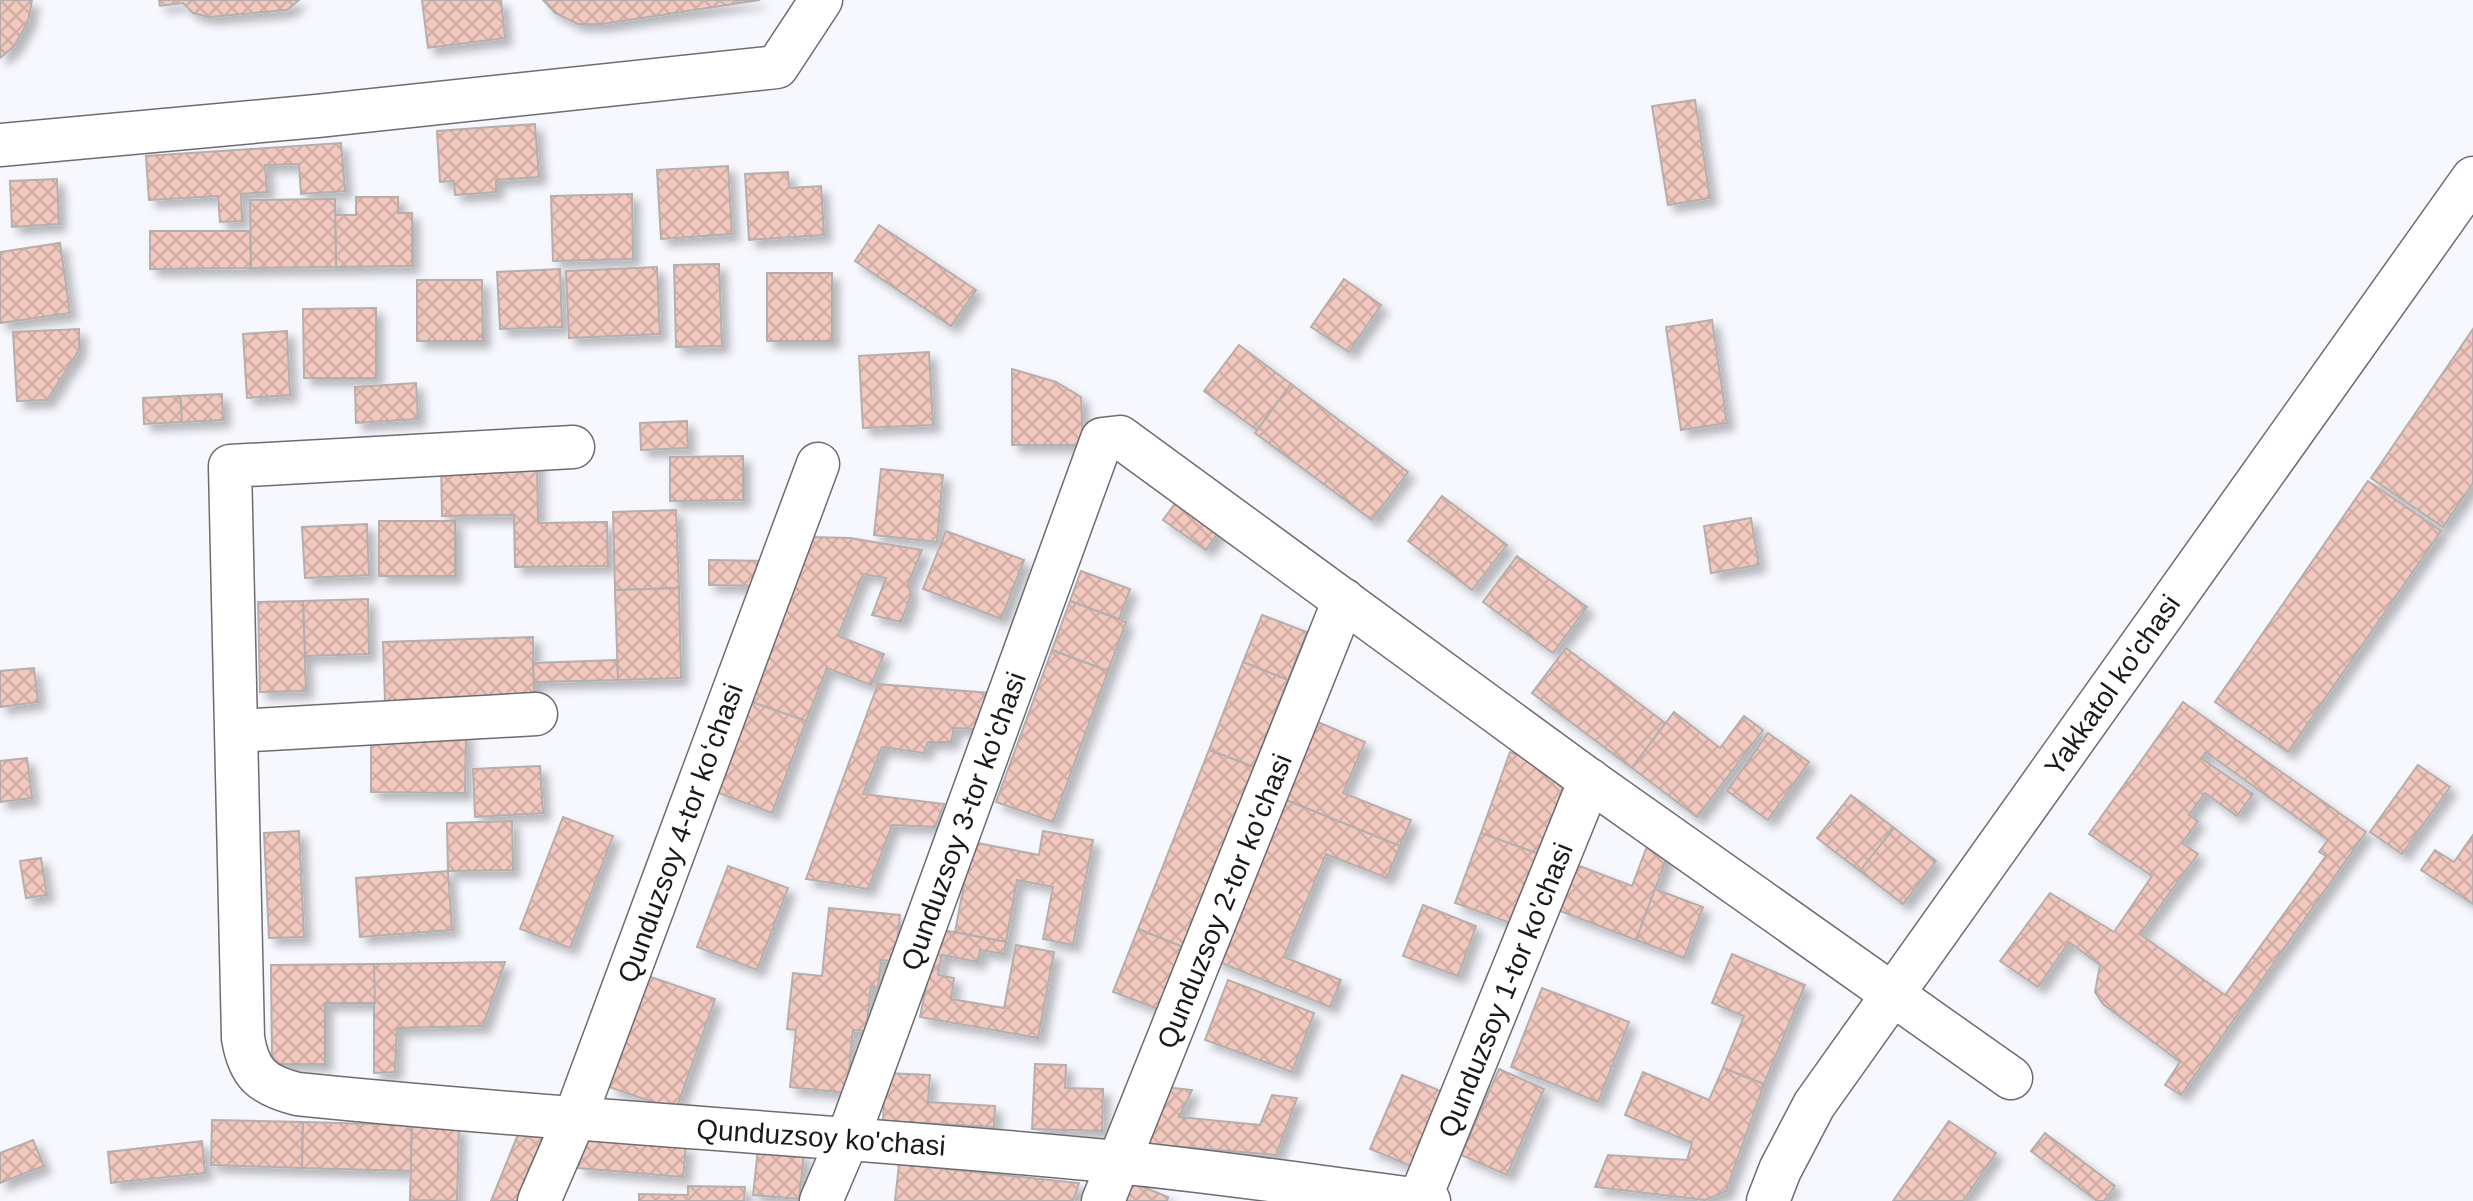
<svg xmlns="http://www.w3.org/2000/svg" width="2473" height="1201" font-family="Arial,sans-serif">
	<style>
		.building { fill: url(#building-cross-hatch); stroke: #b5aeac; stroke-width: 2; fill-rule: evenodd; filter: url(#shadow) }
		.lines { fill: none; stroke-linecap: round; stroke-linejoin: round }
		.minor-casing { stroke: #6c6c72; stroke-width: 45 }
		.minor { stroke: #fff; stroke-width: 42 }
		.labels { text-anchor: middle; stroke-width: 6; stroke-linejoin: round; paint-order: stroke }
		.street-label { font-size: 28px; fill: #1a1a1d; stroke: #fff }
	</style>
	<defs>
		<pattern id="building-cross-hatch" width="8" height="8" patternUnits="userSpaceOnUse" patternTransform="scale(2)"><rect width="8" height="8" fill="#f2c8be"/><path d="M0 0l8 8M0 8l8-8" fill="none" stroke="#cfaba3"/></pattern>
		<filter id="shadow"><feDropShadow dx="7" dy="7" stdDeviation="4" flood-color="#0004"/></filter>
	</defs>
	<rect width="100%" height="100%" fill="#f7f8fe"/>
	<!-- building -->
	<g class="building">
		<path d="M0 0H32L28 22 14 46 0 58Z"/>
		<path d="M159 0H299L287 10 209 17 193 13 183 3 160 6Z"/>
		<path d="M422 0H501L505 38 428 48Z"/>
		<path d="M543 0H760L602 24H578L555 13Z"/>
		<path d="M1695 100 1710 198 1668 205 1652 106Z"/>
		<path d="M535 124 539 177 496 180V192L455 195 454 181 440 182 437 131Z"/>
		<path d="M341 143 345 191 301 194 299 164 265 165 267 192 241 194 242 221 220 222 218 196 149 200 146 156Z"/>
		<path d="M728 166 732 234 661 239 657 170Z"/>
		<path d="M788 172 789 188 821 186 824 235 749 240 745 174Z"/>
		<path d="M57 179 59 224 12 227 10 181Z"/>
		<path d="M632 194 633 259 553 261 551 196Z"/>
		<path d="M356 197H398V213H412V266L336 267 335 215H356Z"/>
		<path d="M335 199 336 267 251 268 250 200Z"/>
		<path d="M879 225 976 290 951 326 855 261Z"/>
		<path d="M150 231H250L251 268 150 269Z"/>
		<path d="M60 243 70 313 0 323V252Z"/>
		<path d="M719 264 722 346 676 347 674 265Z"/>
		<path d="M657 267 660 334 569 338 566 271Z"/>
		<path d="M560 269 562 327 500 329 497 272Z"/>
		<rect x="767" y="273" width="65" height="68"/>
		<path d="M1344 279 1381 305 1349 352 1311 327Z"/>
		<path d="M417 280H482L483 341H417Z"/>
		<path d="M376 308V378H304L303 309Z"/>
		<path d="M1712 320 1727 423 1681 430 1666 327Z"/>
		<path d="M79 329V350L47 400 17 401 13 332Z"/>
		<path d="M2473 329V483L2443 527 2371 478Z"/>
		<path d="M287 331 290 395 247 398 243 334Z"/>
		<path d="M1239 345 1291 384 1257 430 1204 391Z"/>
		<path d="M929 352 933 425 863 428 859 356Z"/>
		<path d="M1012 369 1056 382 1081 397 1083 445H1012Z"/>
		<path d="M416 383 418 419 356 423 355 387Z"/>
		<path d="M1291 384 1408 472 1372 520 1255 433Z"/>
		<path d="M222 394 223 420 182 422 180 396Z"/>
		<path d="M180 396 182 422 144 424 143 398Z"/>
		<path d="M687 421 688 448 641 450 640 423Z"/>
		<path d="M743 456V500L670 501V457Z"/>
		<path d="M537 458 538 523 607 522 608 566 515 567 514 515 442 516 441 460Z"/>
		<path d="M881 469 943 475 937 542 874 535Z"/>
		<path d="M2368 481 2441 531 2288 752 2215 702Z"/>
		<path d="M1181 495 1224 524 1206 550 1163 520Z"/>
		<path d="M1442 496 1507 545 1472 590 1408 541Z"/>
		<path d="M676 510 679 588 615 590 613 512Z"/>
		<path d="M1751 518 1759 565 1711 573 1704 526Z"/>
		<rect x="379" y="521" width="76" height="55"/>
		<path d="M367 524 369 575 305 578 302 527Z"/>
		<path d="M946 531 1024 560 1001 619 923 589Z"/>
		<path d="M810 537 850 538 922 550 908 584 911 595 901 622 872 615 886 578 863 574 838 636 884 654 871 685 827 668 806 721 749 701Z"/>
		<path d="M1517 556 1587 607 1553 653 1483 602Z"/>
		<path d="M709 560 769 561V586L709 585Z"/>
		<path d="M1081 571 1130 589 1119 619 1070 601Z"/>
		<path d="M679 588 681 678 618 680 615 590Z"/>
		<path d="M368 599 369 654 305 656 303 601Z"/>
		<path d="M303 601 306 691 260 692 258 602Z"/>
		<path d="M1070 601 1126 622 1108 671 1052 650Z"/>
		<path d="M1262 615 1307 632 1288 680 1243 662Z"/>
		<path d="M533 637 534 698 385 702 383 642Z"/>
		<path d="M1566 648 1665 723 1632 768 1532 693Z"/>
		<path d="M1052 650 1108 671 1053 822 996 802Z"/>
		<path d="M617 660 618 680 534 682 533 663Z"/>
		<path d="M1243 662 1288 680 1254 767 1209 750Z"/>
		<path d="M34 668 38 702 0 707V671Z"/>
		<path d="M878 684 990 693 976 729 954 728 951 742H928L924 753 882 747 863 794 944 804 935 827 892 825 868 889 806 879Z"/>
		<path d="M749 701 806 721 772 813 716 792Z"/>
		<path d="M2183 702 2366 832 2181 1095 2165 1085 2180 1062 2103 1004 2095 992 2100 965 2069 942 2038 987 2000 961 2050 893 2114 932 2152 876 2089 834ZM2206 752 2328 840 2319 852 2326 856 2225 995 2140 934 2198 854 2182 843 2198 821 2189 815 2205 793 2237 816 2253 794 2201 758Z"/>
		<path d="M1674 712 1720 748 1744 716 1763 730 1697 817 1632 768Z"/>
		<path d="M1313 720 1365 742 1343 793 1411 820 1400 846 1281 798Z"/>
		<path d="M371 731 466 732 465 793 371 792Z"/>
		<path d="M1768 733 1809 762 1768 820 1727 791Z"/>
		<path d="M1209 750 1254 767 1183 947 1138 929Z"/>
		<path d="M1510 752 1568 773 1539 854 1481 833Z"/>
		<path d="M27 758 32 798 0 802V761Z"/>
		<path d="M2418 765 2450 787 2402 854 2370 832Z"/>
		<path d="M540 766 543 813 475 817 473 769Z"/>
		<path d="M1851 795 1894 828 1860 871 1817 838Z"/>
		<path d="M1281 798 1400 846 1387 878 1326 854 1284 957 1341 980 1330 1007 1214 960Z"/>
		<path d="M563 817 613 836 570 948 520 929Z"/>
		<path d="M512 821 513 870 448 871 447 823Z"/>
		<path d="M1894 828 1936 861 1903 904 1860 871Z"/>
		<path d="M299 831 304 937 269 938 264 833Z"/>
		<path d="M1043 831 1093 840 1073 945 1043 939 1053 887 1017 880 1006 942 955 932 972 842 1039 855Z"/>
		<path d="M1481 833 1539 854 1513 924 1455 903Z"/>
		<path d="M1652 833 1673 841 1636 940 1560 911 1577 865 1632 886Z"/>
		<path d="M2473 835V904L2421 870 2435 850 2454 862Z"/>
		<path d="M41 858 47 895 26 898 20 861Z"/>
		<path d="M728 866 788 888 757 970 697 947Z"/>
		<path d="M448 871 452 930 360 937 356 878Z"/>
		<path d="M1655 889 1703 907 1684 958 1636 940Z"/>
		<path d="M1423 905 1476 926 1458 976 1403 956Z"/>
		<path d="M829 908 900 915 895 961 881 960 878 988 871 987 866 1031 853 1030 847 1093 790 1087 796 1030 787 1029 793 973 822 976Z"/>
		<path d="M937 929 1006 942 1004 954 980 950 978 962 942 955 938 975 954 978 951 999 1004 1008 1016 945 1054 952 1038 1038 920 1017Z"/>
		<path d="M1138 929 1183 947 1158 1009 1113 992Z"/>
		<path d="M1732 954 1805 985 1764 1084 1723 1068 1744 1016 1712 1003Z"/>
		<path d="M505 962 483 1026 397 1028 395 1072 374 1073V964Z"/>
		<path d="M374 964 375 1003H325V1064H272L271 965Z"/>
		<path d="M648 976 715 999 676 1110 609 1087Z"/>
		<path d="M1228 980 1314 1013 1292 1072 1205 1040Z"/>
		<path d="M1542 988 1629 1022 1598 1102 1511 1067Z"/>
		<path d="M1035 1064 1066 1065 1065 1088 1103 1089 1102 1131 1032 1129Z"/>
		<path d="M1723 1068 1764 1084 1726 1191 1705 1200 1595 1187 1608 1155 1687 1160 1692 1143 1625 1115 1643 1072 1709 1100Z"/>
		<path d="M1499 1069 1544 1089 1507 1175 1461 1155Z"/>
		<path d="M885 1073 930 1075 928 1102 995 1106 994 1127 883 1121Z"/>
		<path d="M1402 1075 1450 1095 1418 1169 1370 1149Z"/>
		<path d="M1164 1087 1192 1090 1179 1117 1260 1125 1272 1095 1297 1098 1276 1155 1148 1144Z"/>
		<path d="M212 1120 303 1122 302 1168 211 1165Z"/>
		<path d="M1949 1121 1996 1153 1963 1201H1893Z"/>
		<path d="M303 1122 412 1125 411 1171 302 1168Z"/>
		<path d="M412 1125 459 1127 457 1201 410 1200Z"/>
		<path d="M521 1127 548 1137 520 1201H491Z"/>
		<path d="M2045 1133 2115 1186 2104 1201H2097L2031 1151Z"/>
		<path d="M581 1137 686 1146 683 1177 578 1168Z"/>
		<path d="M33 1140 44 1166 0 1183V1153Z"/>
		<path d="M202 1141 205 1173 111 1183 108 1152Z"/>
		<path d="M758 1149 804 1154 799 1199 753 1195Z"/>
		<path d="M899 1164 1079 1183 1073 1201H895Z"/>
		<path d="M1124 1179 1168 1197 1167 1201H1115Z"/>
		<path d="M688 1186 745 1187 744 1201H639V1194L688 1195Z"/>
	</g>
	<g class="lines">
		<!-- minor casing -->
		<g class="minor-casing">
			<g id="minor">
				<path d="M0 145 317 116 777 67 821 0"/>
				<path d="M573 447 230 466 243 1038C249 1074 262 1085 297 1094 570 1122 844 1135 1117 1162 1221 1172 1325 1188 1429 1201"/>
				<path d="M237 731 536 714"/>
				<path d="M539 1201 574 1120 818 464"/>
				<path d="M821 1201 848 1138 1102 439 1120 437 1585 777 2011 1078"/>
				<path d="M1103 1201 1344 600"/>
				<path d="M1419 1201 1590 780"/>
				<path d="M1768 1201 1780 1170 1814 1105 2473 178"/>
			</g>
		</g>
		<!-- minor -->
		<use href="#minor" class="minor"/>
	</g>
	<g class="labels">
		<!-- street labels -->
		<g class="street-label">
			<text transform="translate(2112 685) rotate(-55)" y="10">Yakkatol ko'chasi</text>
			<text transform="translate(963 821) rotate(-70)" y="10">Qunduzsoy 3-tor ko'chasi</text>
			<text transform="translate(680 833) rotate(-70)" y="10">Qunduzsoy 4-tor koʻchasi</text>
			<text transform="translate(1224 901) rotate(-68)" y="10">Qunduzsoy 2-tor ko'chasi</text>
			<text transform="translate(1505 990) rotate(-68)" y="10">Qunduzsoy 1-tor ko'chasi</text>
			<text transform="translate(821 1137) rotate(4)" y="10">Qunduzsoy ko'chasi</text>
		</g>
	</g>
</svg>
